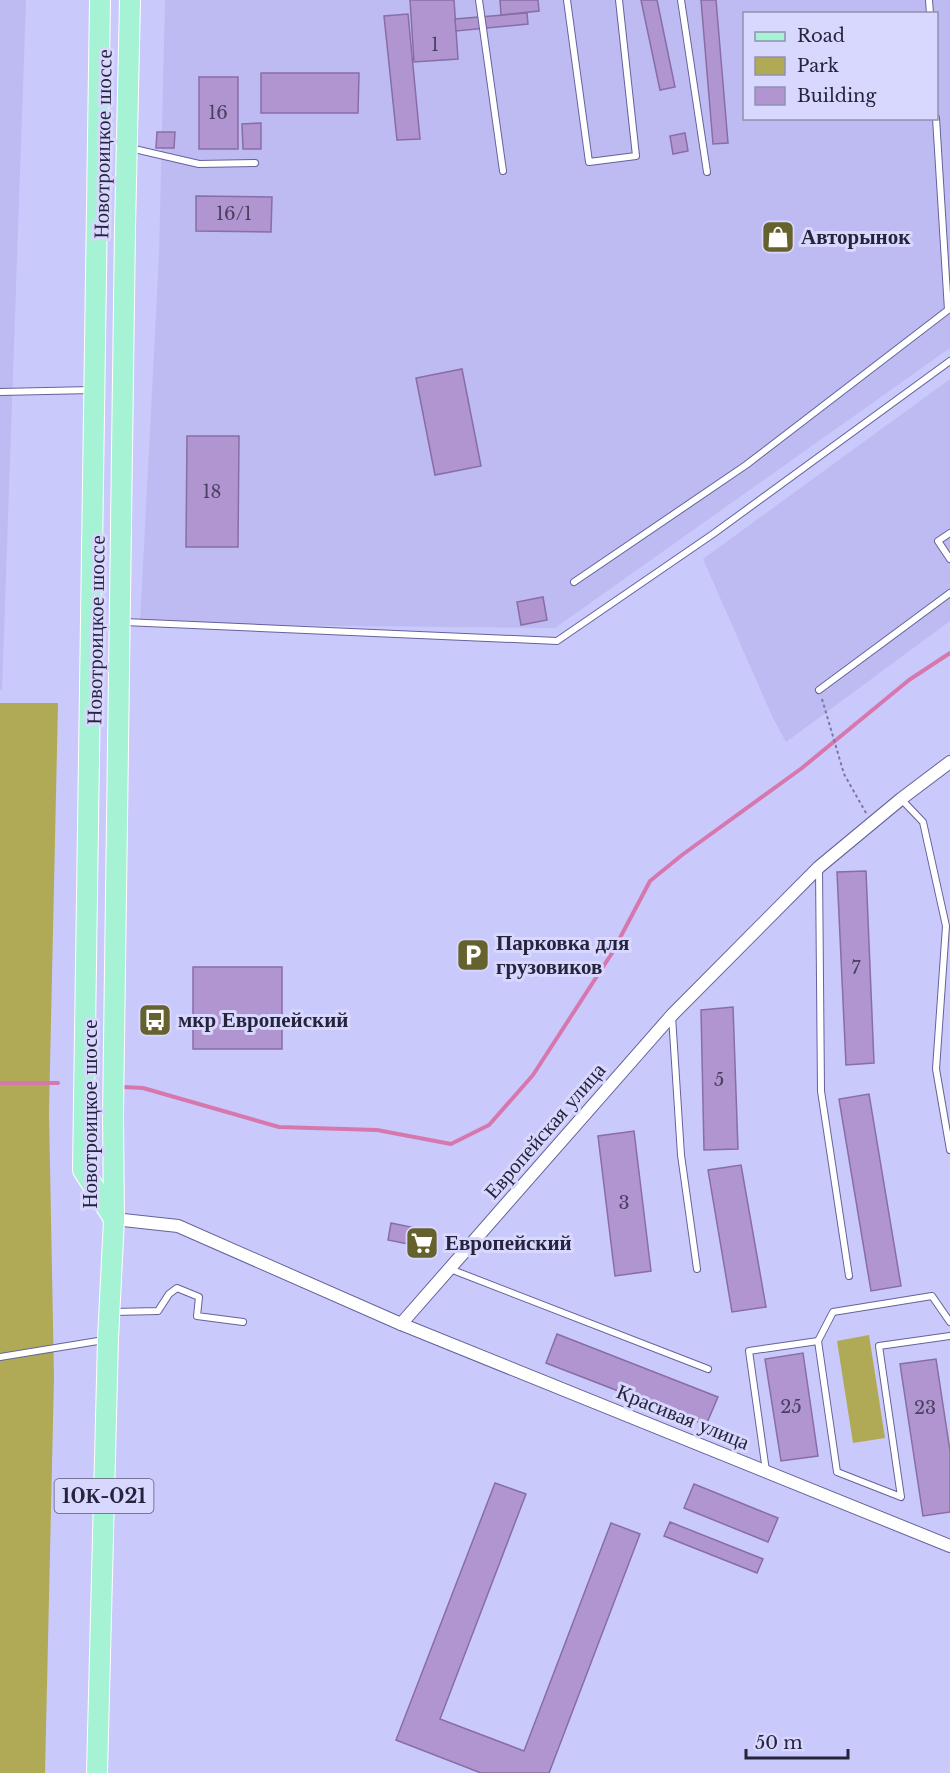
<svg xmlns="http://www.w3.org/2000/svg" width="950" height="1773" font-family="'Libre Baskerville',serif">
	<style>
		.built { fill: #bdbbf2; fill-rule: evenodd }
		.green { fill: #b0aa56 }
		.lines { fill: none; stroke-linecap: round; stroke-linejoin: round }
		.stream { stroke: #d678ae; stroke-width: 4 }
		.building { fill: #b195d0; stroke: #886da6; stroke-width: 1.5 }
		.lane-casing { stroke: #65629b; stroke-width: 8 }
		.street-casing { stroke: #65629b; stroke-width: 14 }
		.primary-casing { stroke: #fff; stroke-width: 22 }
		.path { stroke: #7a789f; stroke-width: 2; stroke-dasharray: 3 3; stroke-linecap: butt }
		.lane { stroke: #fff; stroke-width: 6 }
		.street { stroke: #fff; stroke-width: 12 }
		.primary { stroke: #a6f2d5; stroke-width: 20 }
		.labels { text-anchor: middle; stroke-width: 6; stroke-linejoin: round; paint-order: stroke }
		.number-label { font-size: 18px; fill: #494062 }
		.shield { fill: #d8d8ff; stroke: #5b5a77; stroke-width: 1.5 }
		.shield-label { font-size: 20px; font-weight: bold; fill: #26243d }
		.street-label { font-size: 21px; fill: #26243d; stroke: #d8d8ff }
		.poi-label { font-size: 21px; font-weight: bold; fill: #26243d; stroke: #d8d8ff; text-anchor: start }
	</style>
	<rect width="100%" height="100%" fill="#cac9fc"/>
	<!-- built -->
	<g class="built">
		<path d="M0 0H26L2 690H0Z"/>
		<path d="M165 0H950V348L555 628 140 624 159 256ZM744 14H936V118H744Z"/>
		<path d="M950 379V621L786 742 772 716 703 559Z"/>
	</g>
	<!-- green -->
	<g class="green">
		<path d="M0 703H58L49 1112 54 1377 45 1773H0Z"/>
		<path d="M869 1335 885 1438 853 1443 837 1341Z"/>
	</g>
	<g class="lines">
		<!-- stream -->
		<g class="stream">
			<path d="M0 1083H58"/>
			<path d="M123 1087 143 1088 279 1127 377 1130 451 1144 489 1125 533 1075 612 953 650 881 682 855 802 768 909 680 950 653"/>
		</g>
	</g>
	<!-- building -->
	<g class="building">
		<path d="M410 0H454L458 59 414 62Z"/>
		<path d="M500 0H538L539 11 501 15Z"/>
		<path d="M641 0H657L675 87 660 90Z"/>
		<path d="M701 0H716L728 143 713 144Z"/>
		<path d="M527 13 528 24 456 31 455 19Z"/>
		<path d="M408 14 420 139 397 140 384 16Z"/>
		<path d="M261 73H359L358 113H261Z"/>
		<rect x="199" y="77" width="39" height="72"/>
		<path d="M261 123V149H243L242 124Z"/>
		<path d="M157 132H175L174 148H156Z"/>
		<path d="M685 133 688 151 673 154 670 136Z"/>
		<path d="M196 196 272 197 271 232 196 231Z"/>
		<path d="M462 369 481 466 435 475 416 378Z"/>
		<path d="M187 436H239L238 547H186Z"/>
		<path d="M543 597 547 620 521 625 517 602Z"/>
		<path d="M866 871 874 1063 846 1065 837 872Z"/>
		<rect x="193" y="967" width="89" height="82"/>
		<path d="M733 1007 738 1149 704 1150 701 1010Z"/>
		<path d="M869 1094 901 1286 871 1291 839 1099Z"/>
		<path d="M634 1131 651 1271 615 1276 598 1136Z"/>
		<path d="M741 1165 766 1307 732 1312 708 1170Z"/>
		<path d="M391 1223 435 1232 433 1249 388 1240Z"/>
		<path d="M557 1334 718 1397 706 1425 546 1363Z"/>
		<path d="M803 1353 818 1456 781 1461 765 1359Z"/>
		<path d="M936 1359 950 1451V1512L923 1516 900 1364Z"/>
		<path d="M495 1483 526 1494 440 1719 524 1751 611 1523 640 1534 549 1773H481L396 1740Z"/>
		<path d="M694 1484 778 1518 768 1542 684 1508Z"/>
		<path d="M670 1522 763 1559 757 1573 664 1536Z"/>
	</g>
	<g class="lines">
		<!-- lane casing -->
		<g class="lane-casing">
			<g id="lane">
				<path d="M479 0 503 171"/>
				<path d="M567 0 589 162 636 156 619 0"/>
				<path d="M681 0 707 172"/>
				<path d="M929 0 930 14"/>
				<path d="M130 148 199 164 255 163"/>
				<path d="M0 392 92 390"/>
				<path d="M950 533 938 541 950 559"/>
				<path d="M574 582 746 465 948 310 936 118"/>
				<path d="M124 622 557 641 713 534 950 361"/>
				<path d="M819 690 950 593"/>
				<path d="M901 799 923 822 946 926 936 1069 950 1150"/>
				<path d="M819 868 821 1091 849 1276"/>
				<path d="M672 1016 681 1155 697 1269"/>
				<path d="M450 1269 708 1369"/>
				<path d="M113 1312 158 1311 169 1294 177 1288 199 1297 197 1316 243 1322"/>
				<path d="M818 1341 833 1312 932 1296 950 1322"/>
				<path d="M0 1357 104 1340"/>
				<path d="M766 1471 749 1351 818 1341 837 1472 901 1497 879 1346 950 1336"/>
			</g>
		</g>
		<!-- street casing -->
		<g class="street-casing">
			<g id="street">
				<path d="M114 1219 178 1226 401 1324 672 1015 819 867 901 799 950 762"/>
				<path d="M401 1324 950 1546"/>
			</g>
		</g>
		<!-- primary casing -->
		<g class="primary-casing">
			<g id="primary">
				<path d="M100 0 83 1170 114 1219"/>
				<path d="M97 1773 108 1339 114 1219 113 1116 125 229 130 0"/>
			</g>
		</g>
		<!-- path -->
		<path class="path" d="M822 699 844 774 866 813"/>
		<!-- lane -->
		<use href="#lane" class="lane"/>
		<!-- street -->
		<use href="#street" class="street"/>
		<!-- primary -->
		<use href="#primary" class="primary"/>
	</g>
	<!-- icons -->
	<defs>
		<g id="shop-square" transform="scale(1.725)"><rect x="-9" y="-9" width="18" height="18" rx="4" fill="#65622e" stroke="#d8d8ff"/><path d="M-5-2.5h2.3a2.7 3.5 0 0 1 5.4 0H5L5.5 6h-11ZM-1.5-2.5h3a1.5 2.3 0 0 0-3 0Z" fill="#fff"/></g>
		<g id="parking-square" transform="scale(1.725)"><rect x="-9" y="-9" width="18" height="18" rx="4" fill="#65622e" stroke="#d8d8ff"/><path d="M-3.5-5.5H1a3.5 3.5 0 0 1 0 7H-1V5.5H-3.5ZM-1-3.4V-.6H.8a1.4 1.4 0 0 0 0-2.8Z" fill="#fff"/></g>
		<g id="bus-square" transform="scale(1.725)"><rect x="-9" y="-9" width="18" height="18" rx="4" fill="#65622e" stroke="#d8d8ff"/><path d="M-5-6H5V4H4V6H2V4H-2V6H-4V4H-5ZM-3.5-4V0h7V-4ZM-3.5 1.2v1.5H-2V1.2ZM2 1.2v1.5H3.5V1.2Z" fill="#fff"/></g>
		<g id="supermarket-square" transform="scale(1.725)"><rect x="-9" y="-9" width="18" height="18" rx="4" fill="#65622e" stroke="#d8d8ff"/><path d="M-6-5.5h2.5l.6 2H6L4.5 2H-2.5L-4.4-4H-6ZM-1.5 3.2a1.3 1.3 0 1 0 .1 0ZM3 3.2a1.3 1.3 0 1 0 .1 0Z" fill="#fff"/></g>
	</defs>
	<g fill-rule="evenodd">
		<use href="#shop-square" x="778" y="237"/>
		<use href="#parking-square" x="473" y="955"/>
		<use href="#bus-square" x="155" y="1020"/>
		<use href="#supermarket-square" x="422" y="1243"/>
	</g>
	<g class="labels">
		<!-- number labels -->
		<g class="number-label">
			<text x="435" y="51">1</text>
			<text x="218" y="119">16</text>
			<text x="234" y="220">16/1</text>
			<text x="212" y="498">18</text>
			<text x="856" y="974">7</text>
			<text x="719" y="1086">5</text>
			<text x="624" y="1209">3</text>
			<text x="791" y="1413">25</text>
			<text x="925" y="1414">23</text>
		</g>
		<!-- shield labels -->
		<rect class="shield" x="54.5" y="1479" width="99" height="34" rx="4.5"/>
		<g class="shield-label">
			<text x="104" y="1503">10К-021</text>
		</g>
		<!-- street labels -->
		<g class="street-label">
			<text transform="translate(103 144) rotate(-89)" y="7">Новотроицкое шоссе</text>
			<text transform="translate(96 630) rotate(-89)" y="7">Новотроицкое шоссе</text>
			<text transform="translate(90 1114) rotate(-90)" y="7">Новотроицкое шоссе</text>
			<text transform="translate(545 1131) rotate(-49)" y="7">Европейская улица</text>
			<text transform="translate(683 1417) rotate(22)" y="7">Красивая улица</text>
		</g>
		<!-- poi labels -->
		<g class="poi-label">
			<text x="801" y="244">Авторынок</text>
			<text x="496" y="950">Парковка для<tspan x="496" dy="24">грузовиков</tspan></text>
			<text x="178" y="1027">мкр Европейский</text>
			<text x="445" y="1250">Европейский</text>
		</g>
	</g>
	<!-- legend -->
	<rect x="743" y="12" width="195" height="108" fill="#d8d8ff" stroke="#9190b1" stroke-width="1.5"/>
	<rect x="755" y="32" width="30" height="9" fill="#a6f2d5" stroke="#9190b1" stroke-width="1.5"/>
	<text x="797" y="42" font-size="18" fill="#26243d">Road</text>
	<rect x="755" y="57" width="30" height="18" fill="#b0aa56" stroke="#9190b1" stroke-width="1.5"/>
	<text x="797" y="72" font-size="18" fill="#26243d">Park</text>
	<rect x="755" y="87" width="30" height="18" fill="#b195d0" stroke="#9190b1" stroke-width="1.5"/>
	<text x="797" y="102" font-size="18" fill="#26243d">Building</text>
	<!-- scale -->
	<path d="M746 1749v9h102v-9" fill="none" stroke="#26243d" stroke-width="3"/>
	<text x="755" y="1749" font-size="18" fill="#26243d" stroke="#d8d8ff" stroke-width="4.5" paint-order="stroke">50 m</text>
</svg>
